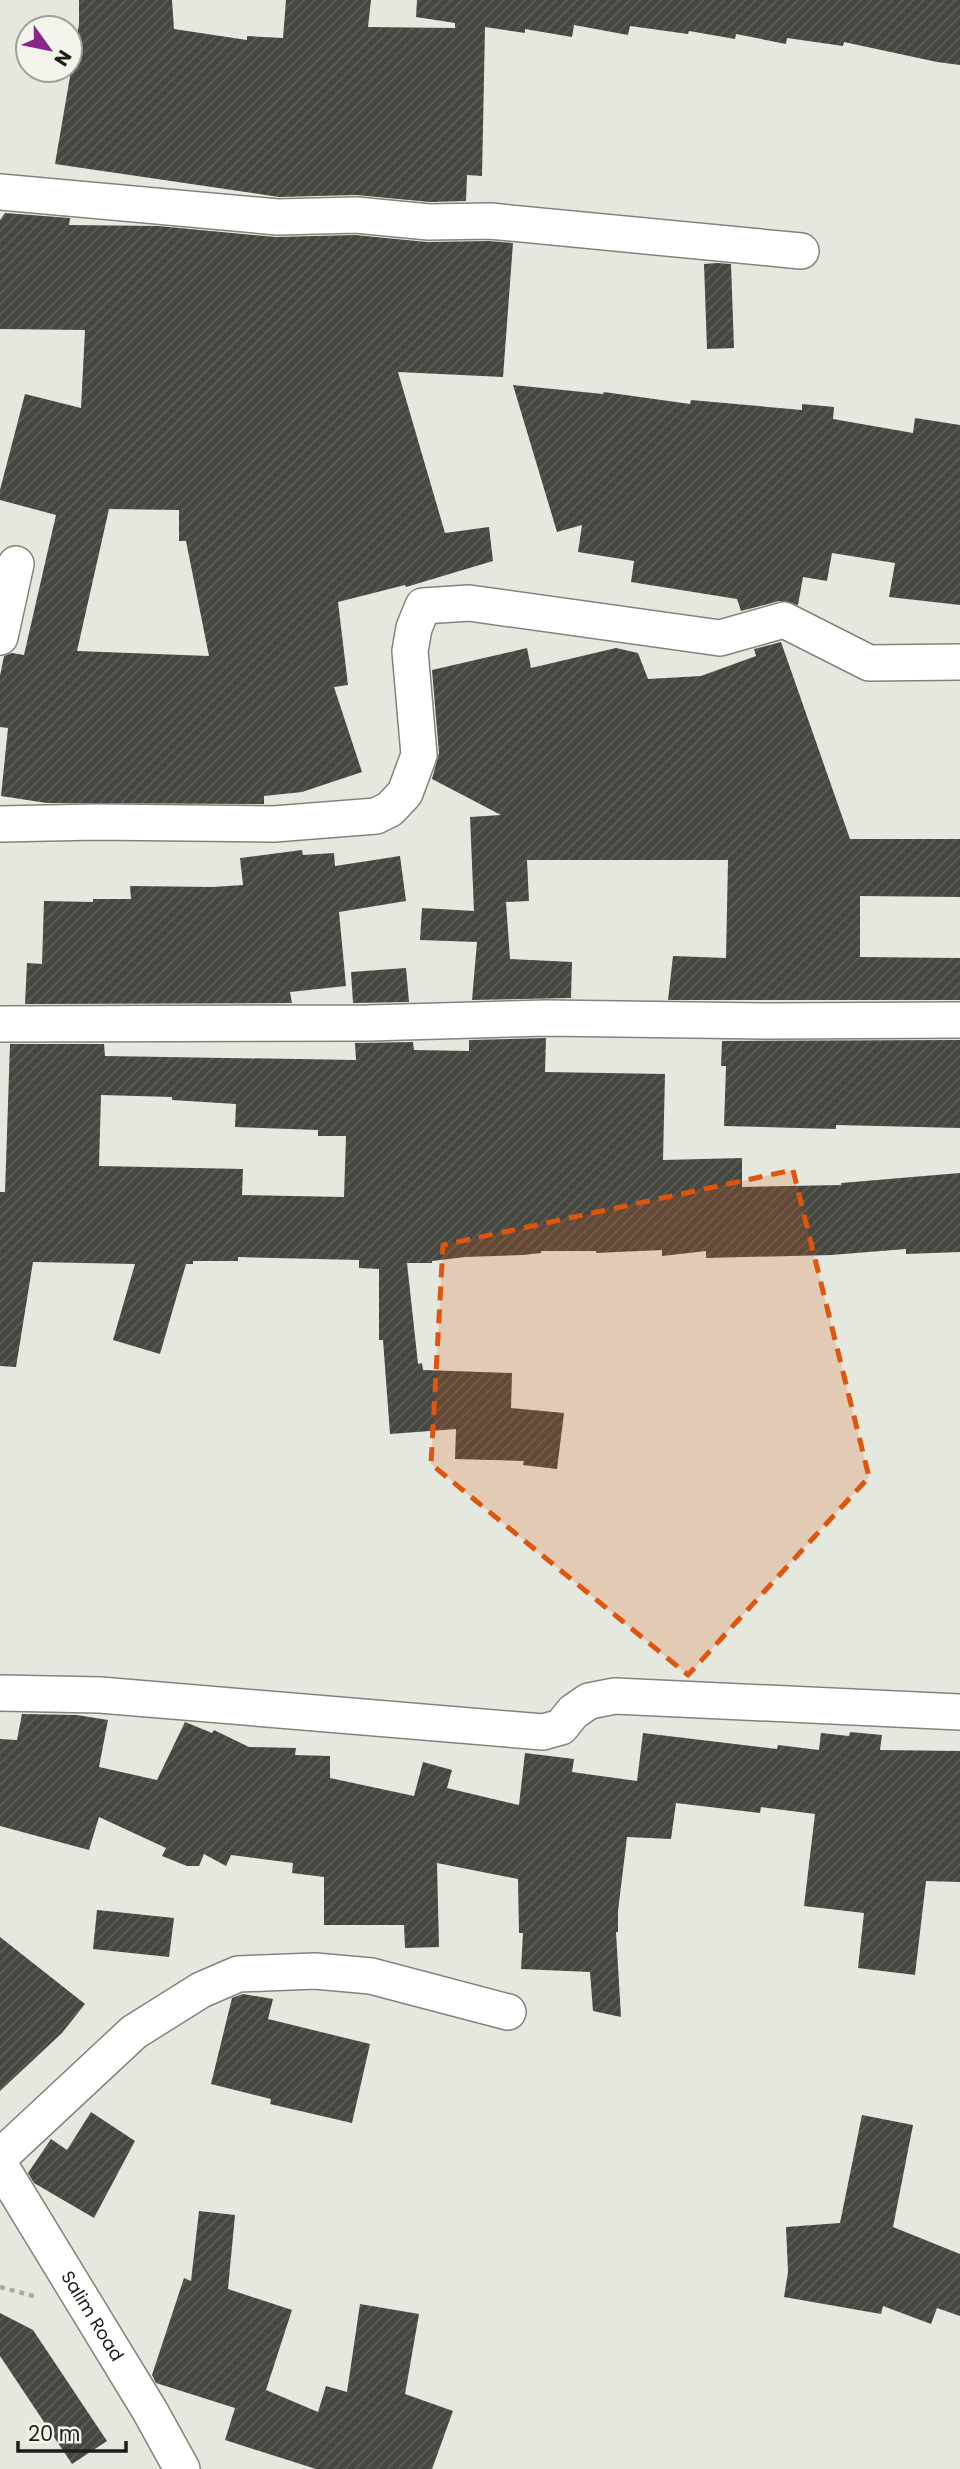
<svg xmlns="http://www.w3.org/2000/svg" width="960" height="2469" font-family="Poppins,sans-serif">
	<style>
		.building { fill: url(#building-hatch); fill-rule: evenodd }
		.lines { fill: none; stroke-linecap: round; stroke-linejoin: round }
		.street-casing { stroke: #82847c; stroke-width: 38 }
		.path { stroke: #a6a8a1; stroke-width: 4.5; stroke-dasharray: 5 5; stroke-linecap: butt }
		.street { stroke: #fff; stroke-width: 35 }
		.marked { fill: #de560d; fill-opacity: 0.2; stroke: #de560d; stroke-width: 5; stroke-dasharray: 14 9; stroke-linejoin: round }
		.labels { text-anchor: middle; stroke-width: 7; stroke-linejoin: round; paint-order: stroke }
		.street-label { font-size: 18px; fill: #1e1e1b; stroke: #f3f5ec }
	</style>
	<defs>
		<pattern id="building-hatch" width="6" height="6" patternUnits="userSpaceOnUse" patternTransform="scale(1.75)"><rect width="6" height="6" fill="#454740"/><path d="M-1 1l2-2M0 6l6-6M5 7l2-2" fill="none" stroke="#5d5e59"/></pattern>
	</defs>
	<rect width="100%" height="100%" fill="#e5e8df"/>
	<!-- building -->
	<g class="building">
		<path d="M79 0H172L174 29 247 40V36L283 38 286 0H371L368 27 455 28V23L416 17 417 0H960V65L937 62 844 42 843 46 787 38 786 44 736 34 735 39 689 31 688 34 630 26 628 35 574 25 572 37 525 29V33L485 27 482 176 467 175 466 201 430 202 356 195 279 197 55 164 79 24Z"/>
		<path d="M5 213 70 218 69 225 158 226 276 237 355 235 427 242 489 241 513 243 503 377 398 372 445 533 489 527 493 561 406 587 405 585 338 602 348 685 334 687 362 772 302 792 264 796V804L47 803 1 796 8 728 0 727V676L4 656 12 653 24 655 56 515 0 500V490L25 394 81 408 85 330 0 329V220ZM109 509 179 510V541H186L209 656 77 651Z"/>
		<path d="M717 263 731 264 734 348 707 349 704 264Z"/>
		<path d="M513 385 603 394 604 392 690 404 691 400 802 410V404L834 407 833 419 913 433 915 418 960 425V605L889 597 895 563 832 553 827 581 803 577 798 605 779 601 741 611 737 599 631 582 634 561 578 552 582 525 557 532Z"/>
		<path d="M781 642 850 839H960V897L860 896V957L960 958V1000H668L673 956 726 958 728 860H527L529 901 506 902 510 959 572 962 571 998 472 1000 477 942 420 940 422 908 474 911 470 817 501 815 432 779 439 753 432 670 527 648 531 668 616 648 638 653 648 679 701 676 756 656 754 649Z"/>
		<path d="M302 850 303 855 334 853 335 866 400 856 406 901 339 912 346 986 290 992 292 1003 25 1004 27 963 42 964 44 901 93 902V899H131L130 886 213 887 243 885 240 858Z"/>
		<path d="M406 968 409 1002 353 1003 351 972Z"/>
		<path d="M546 1038 545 1072 665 1074 663 1160 742 1158V1187L841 1185V1183L960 1173V1252L906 1254V1249L831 1255 706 1258V1251L662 1256V1250L596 1253V1251H541V1253L523 1255 465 1257 432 1261V1263H407L418 1364 422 1363 423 1370 512 1373 511 1408 564 1413 557 1469 523 1465 524 1461 455 1459 456 1429 390 1434 383 1340H379V1269L359 1268V1260L238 1257V1261H193V1264H186L160 1354 113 1340 135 1264 33 1262 16 1367 0 1366V1192H5L10 1044H104L105 1056 356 1060 355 1043 413 1042 414 1050 469 1051V1040ZM101 1095 172 1097V1100L236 1104 235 1127 318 1130V1136H346L344 1197 242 1195 243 1169 99 1166Z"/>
		<path d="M960 1040V1128L836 1125V1129L724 1126 726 1066H721L722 1041Z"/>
		<path d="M22 1714 77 1715 108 1720 99 1767 157 1780 185 1722 212 1733 214 1730 249 1747 296 1748 295 1755 330 1756V1778L414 1796 423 1762 452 1770 447 1788 519 1805 525 1753 574 1759 572 1772 637 1781 643 1733 777 1749 778 1745 819 1750 821 1733 849 1736 850 1732 882 1735 880 1750 960 1751V1882L926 1881 915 1975 858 1968 864 1913 804 1906 815 1814 761 1807 760 1813 676 1803 671 1839 627 1837 618 1911V1932H616L621 2017 593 2011 590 1972 521 1969 523 1933H519L518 1879 437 1863 439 1947 405 1948 404 1925H324V1877L292 1873 293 1863 231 1855 226 1866 204 1854 199 1866H187L162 1856 166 1848 99 1817 89 1850 0 1826V1739L17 1740Z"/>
		<path d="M97 1910 174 1918 169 1957 93 1949Z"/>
		<path d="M0 1937 85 2004 62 2033 0 2091Z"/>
		<path d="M243 1994 273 1999 268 2019 370 2044 352 2123 270 2104 271 2099 211 2084 232 1998Z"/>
		<path d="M91 2112 135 2141 94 2218 34 2183 28 2173 51 2139 67 2150Z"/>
		<path d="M862 2115 913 2125 893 2227 960 2254V2316L937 2308 931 2324 883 2306 881 2314 784 2297 788 2272 786 2227 840 2223Z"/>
		<path d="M199 2211 235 2215 228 2289 292 2310 266 2390 318 2412 326 2386 347 2392 360 2304 419 2314 405 2394 453 2411 432 2469H316L225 2440 235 2408 156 2383 152 2375 184 2278 191 2281Z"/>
		<path d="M0 2313 33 2330 107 2441 72 2464 0 2356Z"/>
	</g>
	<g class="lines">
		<!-- street casing -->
		<g class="street-casing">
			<g id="street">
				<path d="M0 192 278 217 356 215 429 222 490 221 801 251"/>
				<path d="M0 637 16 564"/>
				<path d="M0 824 97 822 274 824 376 816 390 809 405 793 419 755 410 651 414 628 423 606 469 603 720 638 784 620 869 663 960 662"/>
				<path d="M0 1024 368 1023 546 1018 767 1021 960 1020"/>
				<path d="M0 1693 100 1695 543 1732 561 1727 573 1712 589 1701 615 1696 960 1712"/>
				<path d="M0 2157 134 2032 201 1990 238 1974 315 1971 371 1976 508 2012"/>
				<path id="s1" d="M0 2165 150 2411 182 2469"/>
			</g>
		</g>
		<!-- path -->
		<path class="path" d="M0 2287 37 2297"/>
		<!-- street -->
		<use href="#street" class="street"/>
	</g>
	<!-- marked area -->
	<path class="marked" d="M793 1170 869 1477 688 1675 431 1464 443 1245Z"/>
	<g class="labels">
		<!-- street labels -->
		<g class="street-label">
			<text dy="6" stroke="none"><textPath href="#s1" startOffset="177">Salim Road</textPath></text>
		</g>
	</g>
	<!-- north arrow -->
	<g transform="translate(49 49) rotate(123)"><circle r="33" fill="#f3f5ec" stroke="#9e9f98" stroke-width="2"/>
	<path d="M0-5L12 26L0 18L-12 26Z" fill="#8c248a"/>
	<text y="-10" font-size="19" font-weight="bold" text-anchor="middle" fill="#1e1e1b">N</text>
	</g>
	<!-- scale -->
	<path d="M18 2441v10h108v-10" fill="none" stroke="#1e1e1b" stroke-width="3.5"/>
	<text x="28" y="2441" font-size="21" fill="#1e1e1b" stroke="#f3f5ec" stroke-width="5" paint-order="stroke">20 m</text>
</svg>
